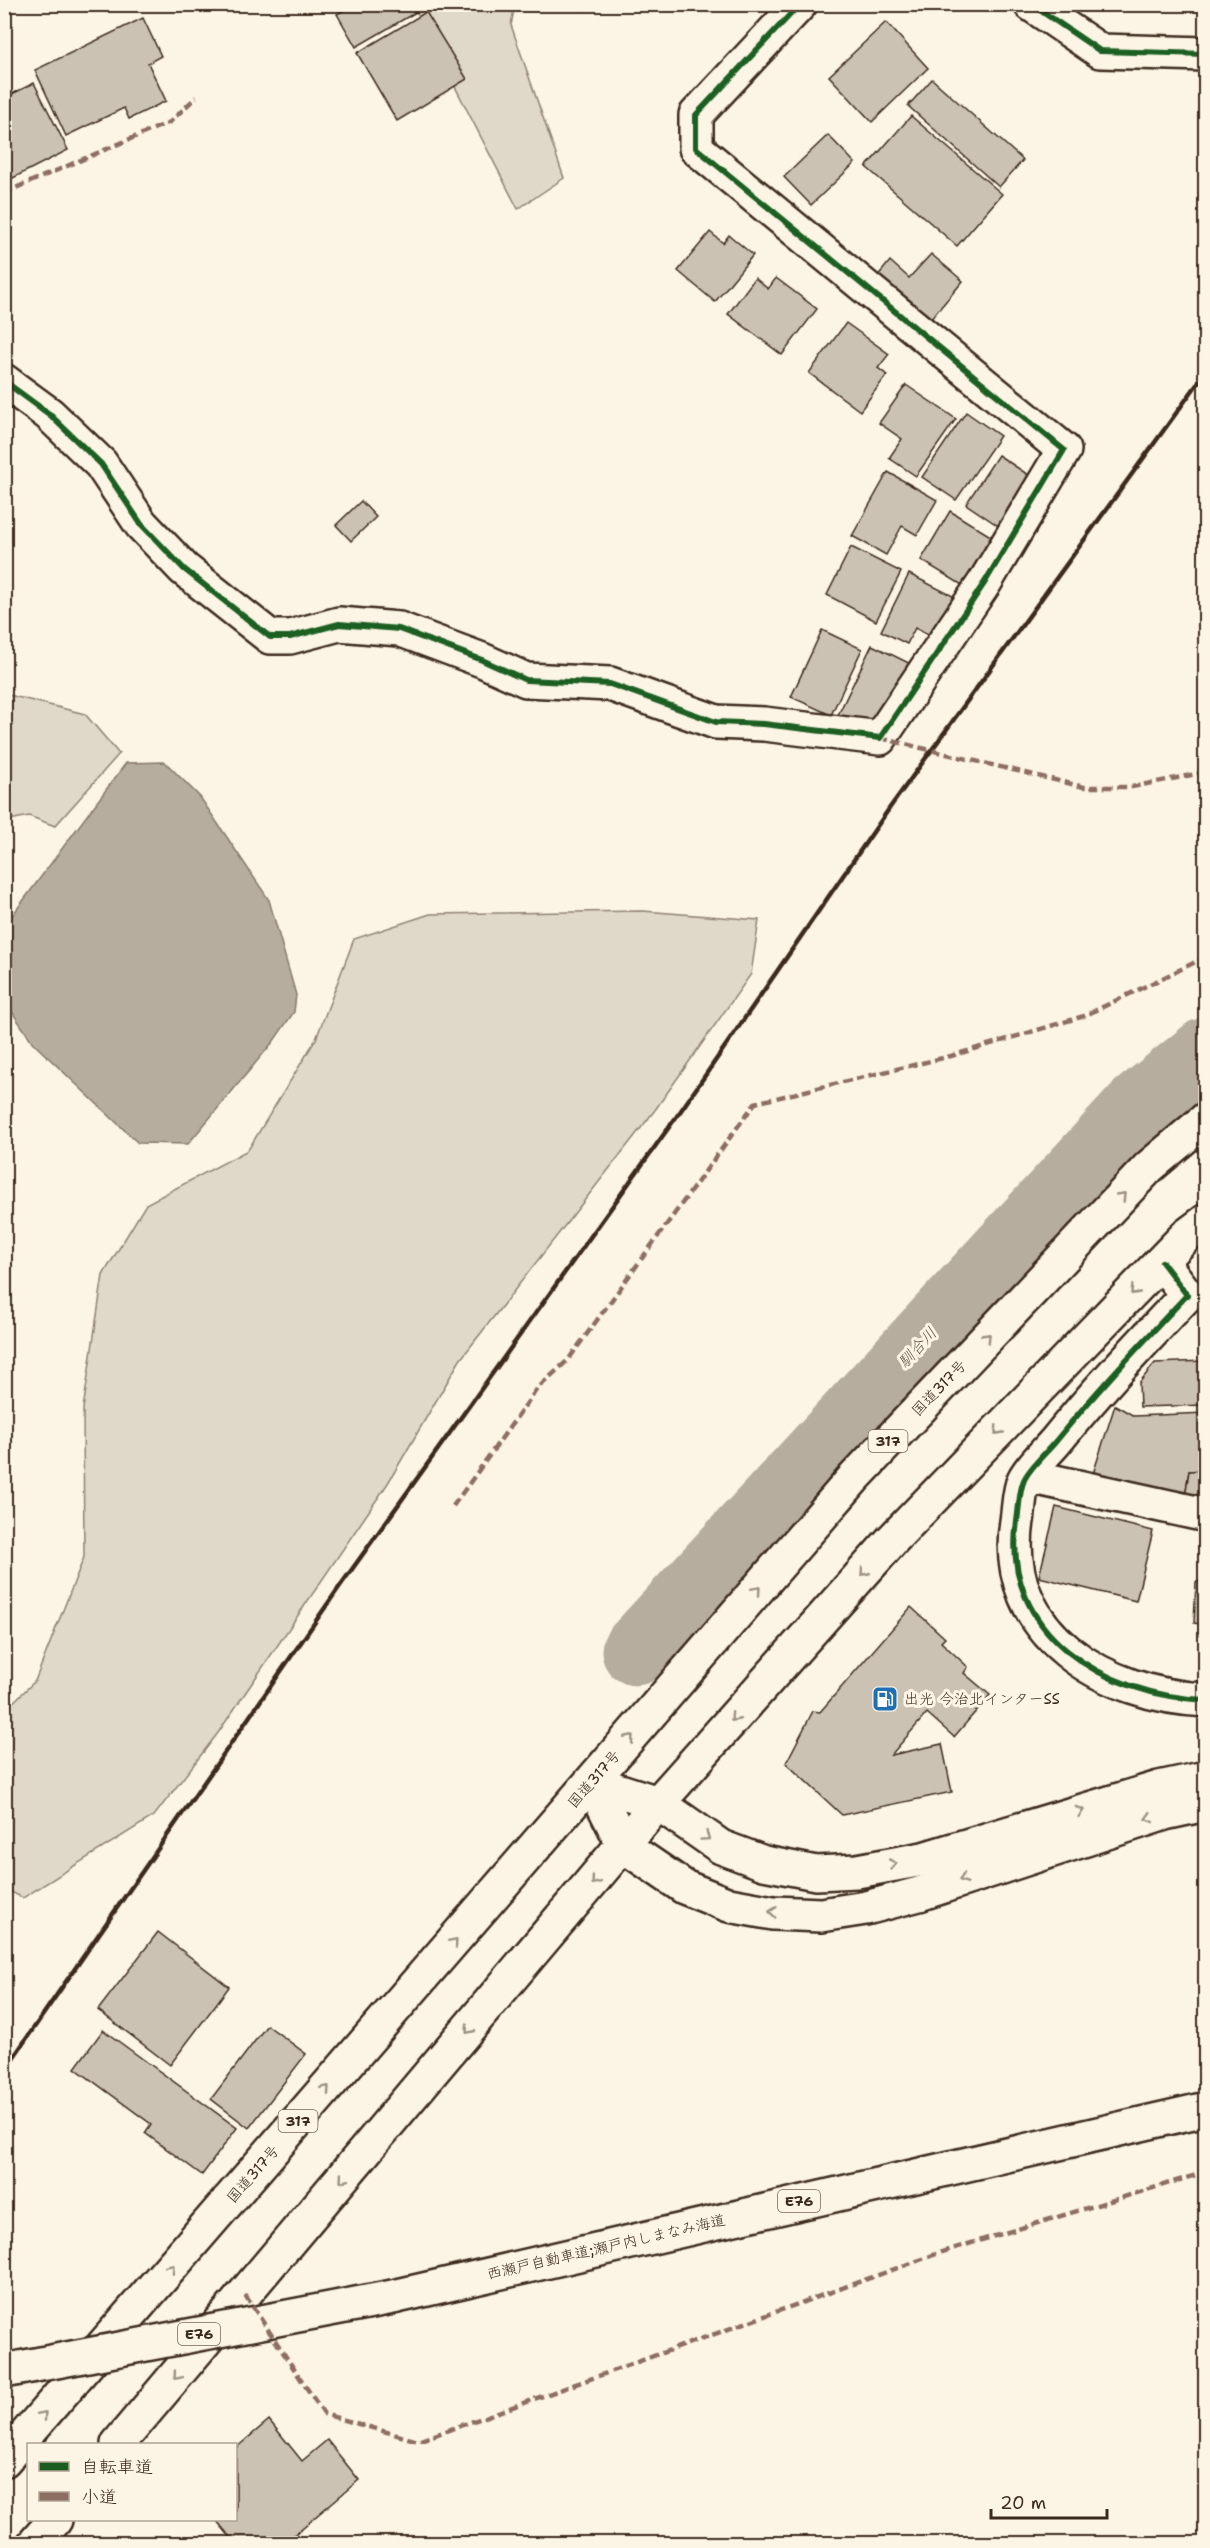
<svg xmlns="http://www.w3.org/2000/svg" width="1210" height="2548" font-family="'Shantell Sans','Klee One',sans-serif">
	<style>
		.green { fill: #e0d8c8; stroke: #8e8173; stroke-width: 1.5 }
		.water { fill: #b7ad9e; stroke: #85796b; stroke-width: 1.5 }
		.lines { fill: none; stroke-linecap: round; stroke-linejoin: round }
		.river { stroke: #b7ad9e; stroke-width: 69 }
		.building { fill: #ccc2b3; stroke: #3b2a1e; stroke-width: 1.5 }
		.minor-casing { stroke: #3b2a1e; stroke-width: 38 }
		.highway-casing { stroke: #3b2a1e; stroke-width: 38 }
		.minor { stroke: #fcf5e5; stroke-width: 33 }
		.highway { stroke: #fcf5e5; stroke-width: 33 }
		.rail { stroke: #3b2a1e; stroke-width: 4.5 }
		.highway-bridge-casing { stroke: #3b2a1e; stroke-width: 38; stroke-linecap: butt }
		.highway-bridge { stroke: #fcf5e5; stroke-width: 33 }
		.quiet { stroke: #8d6e63; stroke-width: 4.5; stroke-dasharray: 9 4.5; stroke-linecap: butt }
		.cycleway-casing { stroke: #fcf5e5; stroke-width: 10 }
		.cycleway { stroke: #1b5e20; stroke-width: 6 }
		.oneway { stroke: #9c9082 }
		.labels { text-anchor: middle; stroke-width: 6; stroke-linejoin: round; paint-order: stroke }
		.shield { fill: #fcf5e5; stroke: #75675a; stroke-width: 1.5 }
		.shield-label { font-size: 14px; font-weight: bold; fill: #3b2a1e }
		.street-label { font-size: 15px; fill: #3b2a1e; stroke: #fcf5e5 }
		.poi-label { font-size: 15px; fill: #3b2a1e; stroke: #fcf5e5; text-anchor: start }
		.water-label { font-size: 16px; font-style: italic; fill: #605144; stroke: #fcf5e5 }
	</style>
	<rect width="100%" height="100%" fill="#fcf5e5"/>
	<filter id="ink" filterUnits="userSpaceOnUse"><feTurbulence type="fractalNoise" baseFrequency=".0167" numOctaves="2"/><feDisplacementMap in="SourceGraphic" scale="12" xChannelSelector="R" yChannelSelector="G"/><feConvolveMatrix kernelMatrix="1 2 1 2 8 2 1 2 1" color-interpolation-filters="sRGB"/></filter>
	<g filter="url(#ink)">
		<!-- green -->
		<g class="green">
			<path d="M413 5H515L511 25 564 178 518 209Z"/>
			<path d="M5 694 85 714 119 754 55 826 29 816 5 821Z"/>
			<path d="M643 911 759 920 751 974 655 1110 460 1360 388 1483 218 1733 154 1816 23 1898 5 1889V1710L35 1681 84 1557 83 1409 103 1275 146 1204 248 1150 316 1039 354 939 430 914Z"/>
		</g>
		<!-- water -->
		<g class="water">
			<path d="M548 5H594L584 10Z"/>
			<path d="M165 762 200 797 269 900 296 995 294 1012 273 1042 188 1144 138 1143 33 1043 4 1000 5 925 126 763Z"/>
		</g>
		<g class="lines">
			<!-- river -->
			<path class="river" d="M636 1651 1139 1106 1206 1052"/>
		</g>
		<!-- building -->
		<g class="building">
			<path d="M354 4H430L356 47 337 14Z"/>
			<path d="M426 12 467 79 397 121 357 53Z"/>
			<path d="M143 18 161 56 148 63 166 101 129 119 124 108 66 136 35 70Z"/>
			<path d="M886 22 928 68 872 122 829 76Z"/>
			<path d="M932 79 1023 160 999 187 908 106Z"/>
			<path d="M34 83 68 150 9 180 4 171V98Z"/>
			<path d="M911 116 1002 194 957 246 866 167Z"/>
			<path d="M828 135 855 163 811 205 784 177Z"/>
			<path d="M710 232 723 243 729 235 753 255 715 302 678 271Z"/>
			<path d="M931 254 963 281 929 321 877 277 890 261 909 278Z"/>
			<path d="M755 278 768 289 776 278 817 309 782 355 728 314Z"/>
			<path d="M846 323 889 354 878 368 887 375 860 411 809 373Z"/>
			<path d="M906 385 956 419 916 476 889 458 902 439 879 423Z"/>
			<path d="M966 412 1000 436 956 500 922 477Z"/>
			<path d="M998 455 1033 478 1000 527 966 504Z"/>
			<path d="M888 472 937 500 917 535 902 526 886 555 852 536Z"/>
			<path d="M361 501 376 517 351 541 336 525Z"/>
			<path d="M950 511 997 540 967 588 921 560Z"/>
			<path d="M851 547 901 572 876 621 827 595Z"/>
			<path d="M909 574 957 598 936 639 915 628 907 644 881 631Z"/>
			<path d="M822 630 862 649 831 715 791 697Z"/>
			<path d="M872 645 917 667 876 732 838 715Z"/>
			<path d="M1204 1361 1206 1405 1140 1407 1139 1383 1155 1363Z"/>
			<path d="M1115 1405 1134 1416 1206 1413V1470L1189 1471 1184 1503 1092 1477Z"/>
			<path d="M1206 1470V1503H1184L1189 1471Z"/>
			<path d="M1056 1507 1153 1531 1136 1601 1039 1577Z"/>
			<path d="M1196 1582H1206V1661H1199L1201 1624 1194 1623Z"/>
			<path d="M911 1607 945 1638 941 1642 968 1667 964 1673 990 1695 954 1737 927 1713 891 1755 942 1744 952 1792 842 1815 786 1763 813 1711 820 1712Z"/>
			<path d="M158 1932 229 1987 170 2065 98 2010Z"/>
			<path d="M267 2025 306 2054 249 2128 211 2099Z"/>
			<path d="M103 2030 237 2128 202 2175 145 2133 151 2124 75 2068Z"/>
			<path d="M269 2420 302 2461 327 2440 359 2480 283 2544H236L216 2520H236V2448Z"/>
		</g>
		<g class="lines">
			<!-- minor casing -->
			<g class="minor-casing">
				<g id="minor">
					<path d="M1031 4 1100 51 1206 54"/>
					<path d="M4 381 49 414 101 464 141 524 184 569 270 637H290L339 624 399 629 482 660 526 680 610 684 716 722 764 724 880 738 985 582 1064 450 696 148V115L800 4"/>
					<path d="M1162 1262 1187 1295C1142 1343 1097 1390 1056 1441 1046 1453 1030 1467 1024 1480 1019 1491 1019 1509 1017 1521 1000 1634 1106 1696 1206 1700"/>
					<path d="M1028 1476 1206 1515"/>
				</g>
			</g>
			<!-- highway casing -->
			<g class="highway-casing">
				<g id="highway">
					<path d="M592 1782 624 1846 684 1887 729 1905 773 1913 821 1915 866 1908 919 1894 1165 1813 1206 1804"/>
					<path d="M592 1782 658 1803 721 1847 764 1863 816 1873 857 1871 923 1859 1159 1788 1206 1778"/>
					<path d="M393 2297 1206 2109"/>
					<path d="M118 2444 658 1803 893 1539 1186 1236 1206 1221"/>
					<path d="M4 2460 853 1479 1149 1167 1206 1119"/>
					<path d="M34 2544 55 2520"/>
				</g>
			</g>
			<!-- minor -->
			<use href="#minor" class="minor"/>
			<!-- highway -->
			<use href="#highway" class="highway"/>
			<!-- rail -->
			<path class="rail" d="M4 2071 340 1586 682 1109 891 806 1206 372"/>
			<!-- highway-bridge casing -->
			<g class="highway-bridge-casing">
				<path id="highway-bridge" d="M4 2371 393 2297"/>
			</g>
			<!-- highway-bridge -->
			<use href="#highway-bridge" class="highway-bridge"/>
			<!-- quiet -->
			<g class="quiet">
				<path d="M4 193 170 122 196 97"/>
				<path d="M880 738 1084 787H1132L1206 772"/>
				<path d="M453 1506 537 1389 568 1360 755 1103 951 1056 1084 1016 1206 957"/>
				<path d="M245 2295 324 2414 418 2441 942 2252 1206 2172"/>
			</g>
			<!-- cycleway casing -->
			<g class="cycleway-casing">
				<g id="cycleway">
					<path d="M1031 4 1100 51 1206 54"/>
					<path d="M4 381 49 414 101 464 141 524 184 569 270 637H290L339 624 399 629 482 660 526 680 610 684 716 722 764 724 880 738 985 582 1064 450 696 148V115L800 4"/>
					<path d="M1162 1262 1187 1295C1142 1343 1097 1390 1056 1441 1046 1453 1030 1467 1024 1480 1019 1491 1019 1509 1017 1521 1000 1634 1106 1696 1206 1700"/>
				</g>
			</g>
			<!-- cycleway -->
			<use href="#cycleway" class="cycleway"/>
		</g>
		<!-- one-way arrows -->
		<defs><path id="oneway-chevron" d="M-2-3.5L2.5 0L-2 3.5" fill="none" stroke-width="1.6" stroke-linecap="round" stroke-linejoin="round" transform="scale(1.5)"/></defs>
		<g class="oneway">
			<use href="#oneway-chevron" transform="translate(1122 1196) rotate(-46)"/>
			<use href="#oneway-chevron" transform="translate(1134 1291) rotate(134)"/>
			<use href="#oneway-chevron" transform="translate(987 1337) rotate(-46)"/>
			<use href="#oneway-chevron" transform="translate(998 1431) rotate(134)"/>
			<use href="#oneway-chevron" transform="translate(864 1572) rotate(132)"/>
			<use href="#oneway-chevron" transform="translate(757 1590) rotate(-49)"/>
			<use href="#oneway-chevron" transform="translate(734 1718) rotate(132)"/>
			<use href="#oneway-chevron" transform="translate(630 1738) rotate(-49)"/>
			<use href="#oneway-chevron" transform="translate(1080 1811) rotate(-16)"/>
			<use href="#oneway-chevron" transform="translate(1149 1818) rotate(163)"/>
			<use href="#oneway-chevron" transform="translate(706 1837) rotate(35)"/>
			<use href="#oneway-chevron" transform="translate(893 1864) rotate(-11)"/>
			<use href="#oneway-chevron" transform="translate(963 1879) rotate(161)"/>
			<use href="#oneway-chevron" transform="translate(595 1881) rotate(130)"/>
			<use href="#oneway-chevron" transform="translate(773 1912) rotate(-174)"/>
			<use href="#oneway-chevron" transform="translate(454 1942) rotate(-49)"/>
			<use href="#oneway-chevron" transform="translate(469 2030) rotate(130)"/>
			<use href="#oneway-chevron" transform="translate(326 2089) rotate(-49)"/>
			<use href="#oneway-chevron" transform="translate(343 2179) rotate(130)"/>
			<use href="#oneway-chevron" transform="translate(171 2268) rotate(-49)"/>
			<use href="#oneway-chevron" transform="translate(177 2376) rotate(130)"/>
			<use href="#oneway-chevron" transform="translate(43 2415) rotate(-49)"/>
		</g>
	</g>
	<!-- icons -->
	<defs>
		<g id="fuel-square" transform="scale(1.35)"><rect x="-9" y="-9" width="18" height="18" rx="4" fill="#1f6fb2" stroke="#fcf5e5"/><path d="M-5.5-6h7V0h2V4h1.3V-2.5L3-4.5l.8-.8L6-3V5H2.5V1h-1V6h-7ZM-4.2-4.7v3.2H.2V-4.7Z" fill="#fff"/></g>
	</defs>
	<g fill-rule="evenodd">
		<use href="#fuel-square" x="885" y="1699"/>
	</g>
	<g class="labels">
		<!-- shield labels -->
		<g class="shield">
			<rect x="868.5" y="1430" width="39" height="22" rx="4.5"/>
			<rect x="278.5" y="2110" width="39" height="22" rx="4.5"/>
			<rect x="778" y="2190" width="42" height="22" rx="4.5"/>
			<rect x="178" y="2323" width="42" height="22" rx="4.5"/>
		</g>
		<g class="shield-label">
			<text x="888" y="1446">317</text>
			<text x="298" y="2126">317</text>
			<text x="799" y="2206">E76</text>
			<text x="199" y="2339">E76</text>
		</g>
		<!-- street labels -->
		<g class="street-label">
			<text transform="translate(939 1388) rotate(-46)" y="5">国道317号</text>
			<text transform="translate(594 1779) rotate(-49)" y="5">国道317号</text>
			<text transform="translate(253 2174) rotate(-49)" y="5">国道317号</text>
			<text transform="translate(606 2247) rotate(-13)" y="5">西瀬戸自動車道;瀬戸内しまなみ海道</text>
		</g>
		<!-- poi labels -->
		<g class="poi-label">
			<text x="904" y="1704">出光 今治北インターSS</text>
		</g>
		<!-- water labels -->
		<g class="water-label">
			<text transform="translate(917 1347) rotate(-47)" y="6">馴合川</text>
		</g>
	</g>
	<!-- margin -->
	<rect width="1210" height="2548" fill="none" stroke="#fcf5e5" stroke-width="24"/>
	<rect x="12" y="12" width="1186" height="2524" fill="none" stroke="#3b2a1e" stroke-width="2" filter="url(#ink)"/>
	<!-- legend -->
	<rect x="27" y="2443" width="210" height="78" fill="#fcf5e5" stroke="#afa495" stroke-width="1.5"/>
	<rect x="39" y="2462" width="30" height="9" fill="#1b5e20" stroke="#afa495" stroke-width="1.5"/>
	<text x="81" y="2473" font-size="18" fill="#3b2a1e">自転車道</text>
	<rect x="39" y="2492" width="30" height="9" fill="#8d6e63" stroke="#afa495" stroke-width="1.5"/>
	<text x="81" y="2503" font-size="18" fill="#3b2a1e">小道</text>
	<!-- scale -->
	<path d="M991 2509v9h116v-9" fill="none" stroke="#3b2a1e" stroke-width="3"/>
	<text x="1000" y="2509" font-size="18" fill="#3b2a1e" stroke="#fcf5e5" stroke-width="4.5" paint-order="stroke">20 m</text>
</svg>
